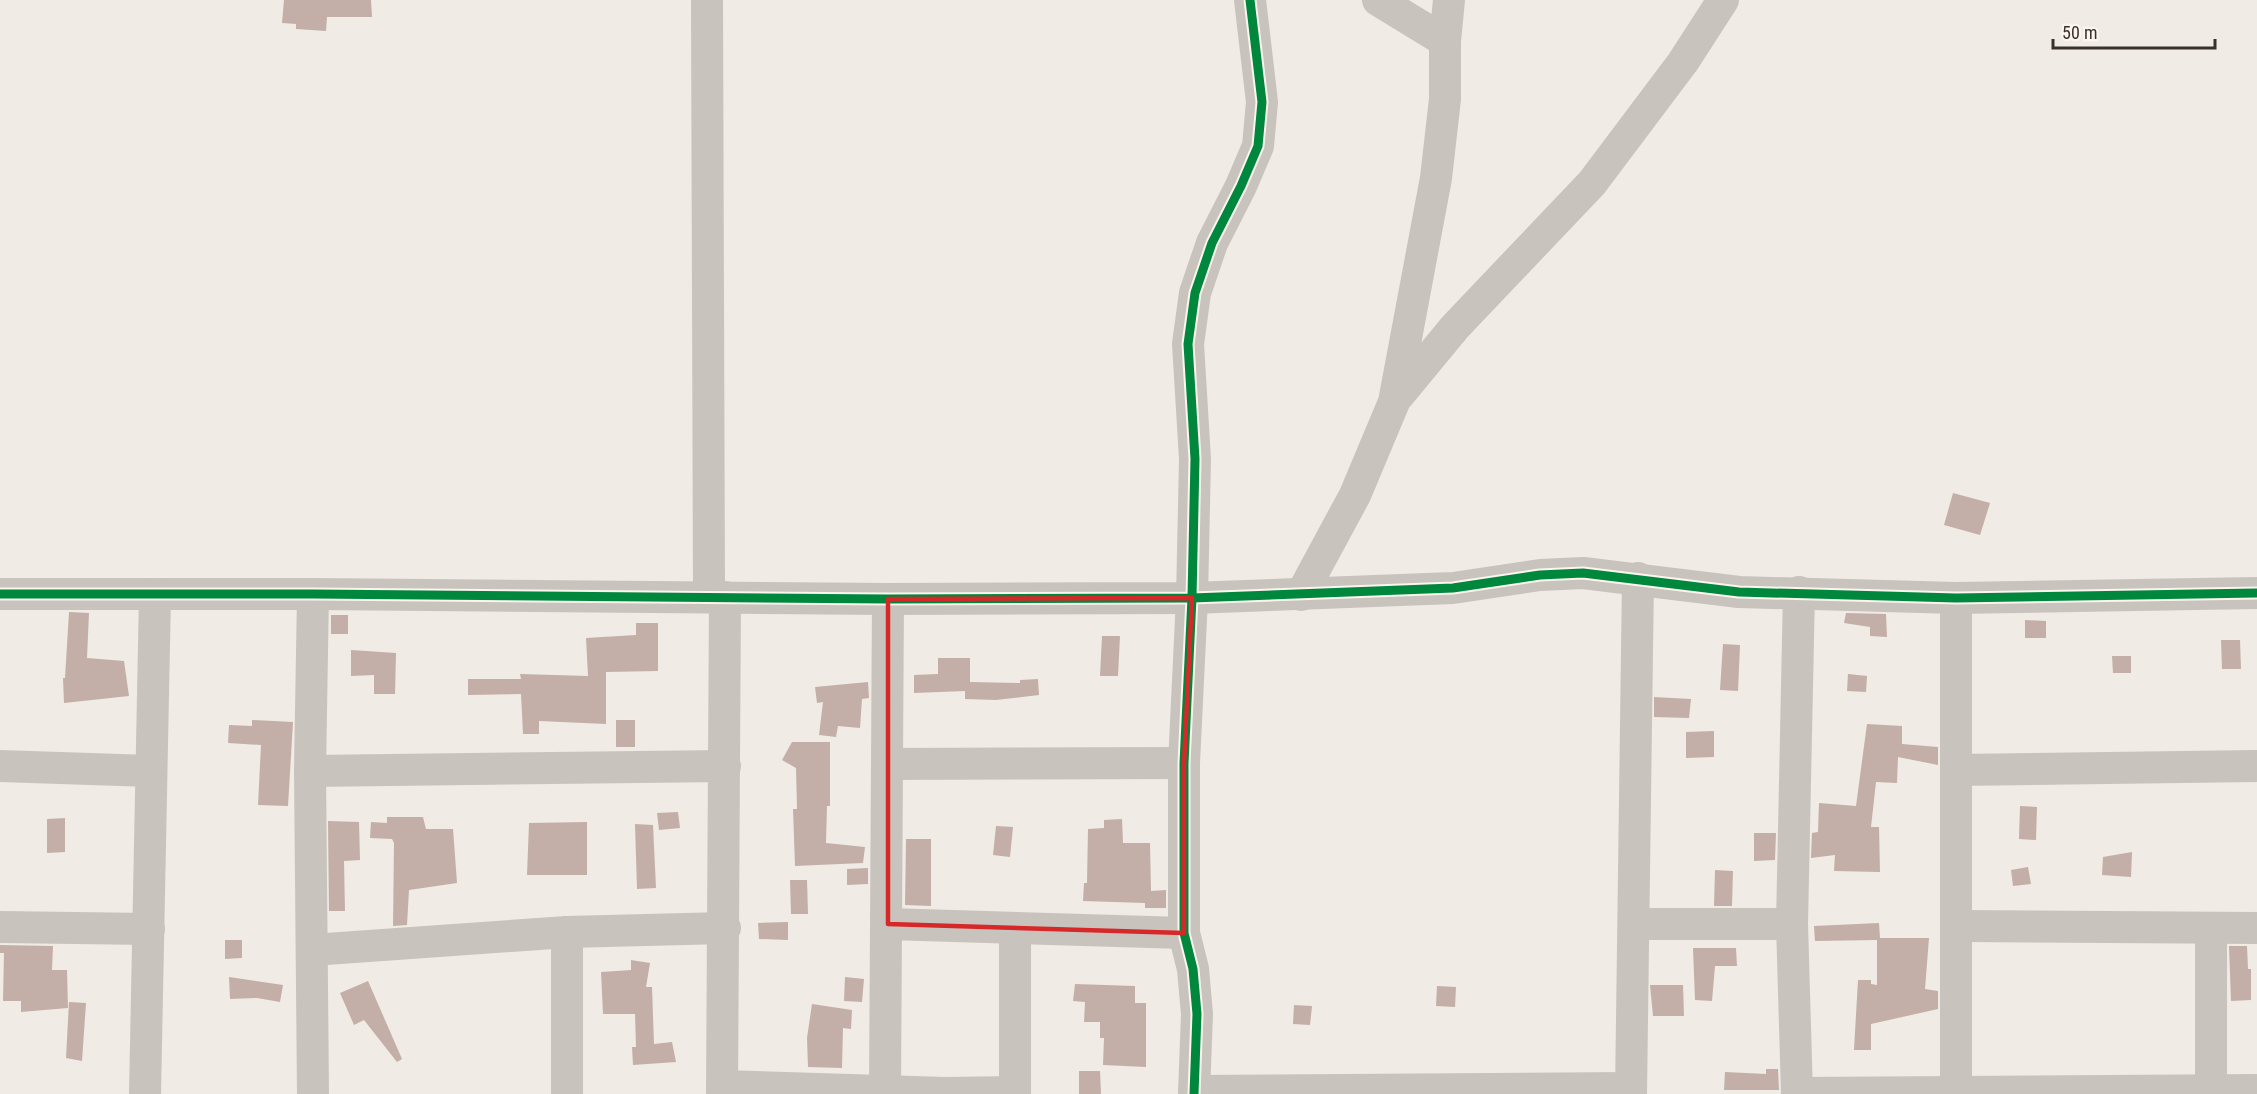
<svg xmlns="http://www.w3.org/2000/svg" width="2257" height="1094" font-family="'Roboto Condensed',sans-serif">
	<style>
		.building { fill: #c3afa7 }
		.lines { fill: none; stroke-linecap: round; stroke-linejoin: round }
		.minor { stroke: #c9c3be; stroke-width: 32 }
		.cycleway-casing { stroke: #fbf5ee; stroke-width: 13 }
		.cycleway { stroke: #00873e; stroke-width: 9 }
		.marked { fill: none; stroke: #d62828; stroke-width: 4.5; stroke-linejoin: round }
	</style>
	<rect width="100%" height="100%" fill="#f0ebe5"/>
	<!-- building -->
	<g class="building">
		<path d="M284 0H371L372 17H327L326 31 296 29V24L282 23Z"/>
		<path d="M1953 493 1990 503 1980 535 1944 525Z"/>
		<path d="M69 612 89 613 87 658 124 661 129 696 64 703 63 678H65Z"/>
		<path d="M1846 613 1886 614 1887 637 1870 636V627L1844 623Z"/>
		<rect x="331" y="615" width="17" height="19"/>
		<path d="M2025 620 2046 621V638H2025Z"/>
		<path d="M636 623H658V671L606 672V724L539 721V734H523L521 694 468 695V679H521L520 674 588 676 586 638 636 635Z"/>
		<path d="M1102 636H1120L1118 676H1100Z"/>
		<path d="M2221 640H2240L2241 669H2222Z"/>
		<path d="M1723 644 1740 645 1738 691 1720 690Z"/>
		<path d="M351 650 396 653 395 694H374V675L351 676Z"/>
		<path d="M2112 656H2131V673H2113Z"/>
		<path d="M938 658H970V682L1020 683V680L1038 679 1039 695 996 700 965 699V691L914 693V675L938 674Z"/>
		<path d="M1848 674 1867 676 1866 692 1847 691Z"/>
		<path d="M868 682 869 698 862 699 860 728 838 726 836 737 819 735 823 702 817 703 815 687Z"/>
		<path d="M1654 697 1691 699 1689 718 1654 717Z"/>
		<path d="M252 720 293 722 288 806 258 805 261 745 228 743 229 725 252 726Z"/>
		<rect x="616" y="720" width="19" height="27"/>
		<path d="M1867 724 1902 726V744L1938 747V765L1898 757 1897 783 1876 782 1871 827H1879L1880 872 1834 871 1835 855 1811 858 1812 833 1818 832 1819 803 1856 806Z"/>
		<path d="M1714 731V757L1686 758V732Z"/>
		<path d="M792 742H830V806H827L826 843 865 847 863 863 795 866 793 809H797L796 768 782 760Z"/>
		<path d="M2020 806 2037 807 2036 840 2019 839Z"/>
		<path d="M678 812 680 828 659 830 657 813Z"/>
		<path d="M387 817H423L426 829H453L457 883 409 890 407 925 393 926 394 843 392 839 370 838 371 822 387 823Z"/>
		<path d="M65 818V852L47 853V819Z"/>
		<path d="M1122 819 1123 843H1150L1151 891 1166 890V908H1145V903L1083 901 1084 883H1087L1088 829 1104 828V820Z"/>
		<path d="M328 821 359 822 360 860 344 861 345 911H329Z"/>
		<path d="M587 822V875H527L529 823Z"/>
		<path d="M635 824 653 825 656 888 637 889Z"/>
		<path d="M996 826 1013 827 1010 857 993 855Z"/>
		<path d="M1754 833H1776L1775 860 1754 861Z"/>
		<path d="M906 839H931V906L905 905Z"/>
		<path d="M2132 852 2131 877 2102 875 2103 857Z"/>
		<path d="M2028 867 2031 884 2013 886 2011 870Z"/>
		<path d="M868 868V884L847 885V869Z"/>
		<path d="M1715 870 1733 871 1732 906H1714Z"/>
		<path d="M790 880H807L808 914H791Z"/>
		<path d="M788 922V940L759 939 758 923Z"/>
		<path d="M1879 923 1880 938H1929L1925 989 1938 991V1009L1871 1024V1050H1854L1858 980H1871V984L1877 985V940L1815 941 1814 926Z"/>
		<path d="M225 940H242V958L225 959Z"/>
		<path d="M0 945 53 946 52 970H67L68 1008 21 1012V1001H3L4 953H0Z"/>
		<path d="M2229 946H2247L2248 969H2251V1000L2231 1001Z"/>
		<path d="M1693 948H1736L1737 966H1715L1712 1001 1695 1000Z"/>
		<path d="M631 960 650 963 646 987H652L654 1044 672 1042 676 1062 633 1065 632 1047H636L635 1014H603L601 972 631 970Z"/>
		<path d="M229 977 283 985 280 1002 257 998 230 999Z"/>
		<path d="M845 977 864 979 862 1002 844 1001Z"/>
		<path d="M368 981 402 1059 397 1062 364 1020 354 1025 340 993Z"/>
		<path d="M1075 984 1135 986V1003H1146V1067L1103 1065 1104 1038H1100V1022H1084L1085 1002 1073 1001Z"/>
		<path d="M1650 985H1683L1684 1016H1653Z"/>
		<path d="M1437 986 1456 987 1455 1007 1436 1006Z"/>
		<path d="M69 1002 86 1003 82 1061 66 1058Z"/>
		<path d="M812 1004 852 1010 851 1029 843 1028 842 1068 808 1067 807 1038Z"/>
		<path d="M1294 1005 1312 1006 1310 1025 1293 1024Z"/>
		<path d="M1766 1069H1778L1779 1090H1724L1725 1072 1766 1074Z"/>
		<path d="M1079 1071H1100L1101 1094H1079Z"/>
	</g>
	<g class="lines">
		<!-- minor -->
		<g class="minor">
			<path d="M707 0 709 597"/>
			<path d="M1378 0 1445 41"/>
			<path d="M1398 396 1455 327 1592 183 1683 62 1723 0"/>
			<path d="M0 594H313L888 599 1192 598 1453 588 1540 575 1583 573 1739 592 1956 598 2257 593"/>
			<path d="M313 594 310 771 313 1094"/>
			<path d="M1301 595 1355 495 1394 402 1436 178 1445 99V41L1449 0"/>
			<path d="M889 764 1184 763"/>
			<path d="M0 766 150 771"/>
			<path d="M1956 770 2257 766"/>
			<path d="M310 771 725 766"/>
			<path d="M888 924 1184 933"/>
			<path d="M1634 924H1792"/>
			<path d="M1958 926 2257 928"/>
			<path d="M0 927 149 929"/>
			<path d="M2211 930V1094"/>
			<path d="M312 950 567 932 725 928"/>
			<path d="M722 1086 945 1093 1015 1092"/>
			<path d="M885 1091 888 599"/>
			<path d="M1194 1091 1631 1088"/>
			<path d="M1956 1091V598"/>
			<path d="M1797 1093 2257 1090"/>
			<path d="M145 1094 155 595"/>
			<path d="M567 1094V932"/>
			<path d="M722 1094 725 597"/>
			<path d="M1015 1094V928"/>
			<path d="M1194 1094 1197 1014 1193 969 1184 933V763L1192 598 1195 459 1188 344 1195 293 1212 243 1241 186 1258 146 1262 102 1250 0"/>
			<path d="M1631 1094 1638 578"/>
			<path d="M1797 1094 1792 924 1799 592"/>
		</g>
		<!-- cycleway casing -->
		<g class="cycleway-casing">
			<g id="cycleway">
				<path d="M0 594H313L888 599 1192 598 1453 588 1540 575 1583 573 1739 592 1956 598 2257 593"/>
				<path d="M1194 1094 1197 1014 1193 969 1184 933V763L1192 598 1195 459 1188 344 1195 293 1212 243 1241 186 1258 146 1262 102 1250 0"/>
			</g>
		</g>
		<!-- cycleway -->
		<use href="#cycleway" class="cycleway"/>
	</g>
	<!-- marked area -->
	<path class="marked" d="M1192 598 1184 763V933L888 924V599Z"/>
	<!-- scale -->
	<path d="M2053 39v9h162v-9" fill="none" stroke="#3b302b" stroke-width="3"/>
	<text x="2062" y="39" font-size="18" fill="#3b302b" stroke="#fbf5ee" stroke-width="4.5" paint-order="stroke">50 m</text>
</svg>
